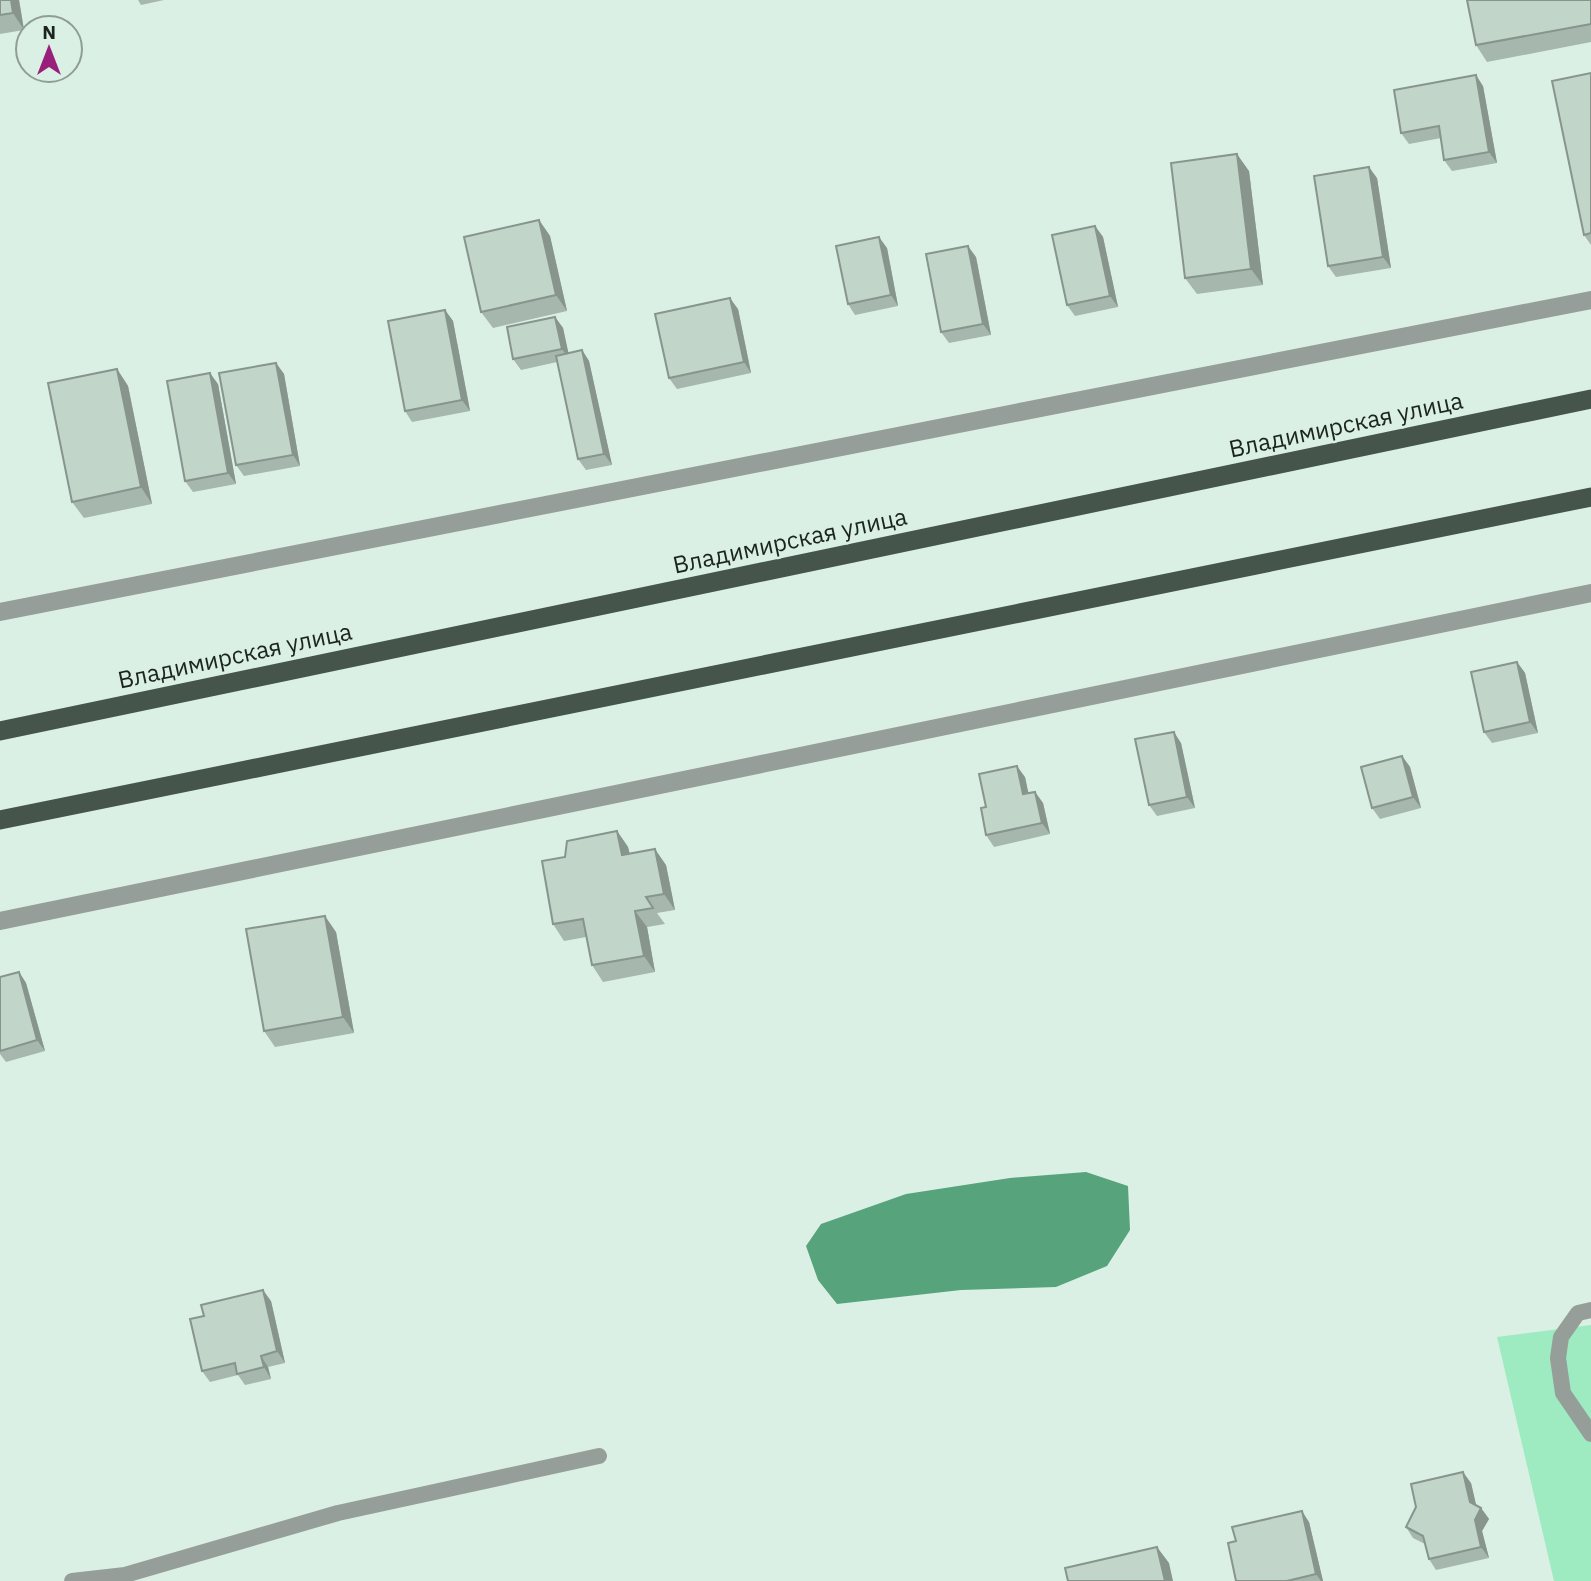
<svg xmlns="http://www.w3.org/2000/svg" width="1591" height="1581" font-family="'IBM Plex Sans',sans-serif">
	<style>
		.green { fill: #9eebc1 }
		.water { fill: #56a37c }
		.lines { fill: none; stroke-linecap: round; stroke-linejoin: round }
		.service { stroke: #969e99; stroke-width: 16 }
		.minor { stroke: #969e99; stroke-width: 18 }
		.trunk { stroke: #45554c; stroke-width: 19 }
		.wall { fill: #a6b7ad }
		.shaded-wall { fill: #87958d }
		.building { fill: #c1d5c9; stroke: #87958d; stroke-width: 2 }
		.labels { text-anchor: middle; stroke-width: 5; stroke-linejoin: round; paint-order: stroke }
		.street-label { font-size: 24px; fill: #1c241f; stroke: #dbf0e4 }
	</style>
	<rect width="100%" height="100%" fill="#dbf0e4"/>
	<!-- green -->
	<path class="green" d="M1591 1325V1581H1554L1497 1337Z"/>
	<!-- water -->
	<path class="water" d="M1086 1172 1128 1186 1130 1230 1107 1266 1056 1287 961 1290 837 1304 818 1280 806 1246 821 1224 906 1194 1010 1178Z"/>
	<g class="lines">
		<!-- service -->
		<g class="service">
			<path d="M1591 1310 1578 1313 1561 1337 1558 1358 1563 1393 1591 1434"/>
			<path d="M72 1581 125 1575 338 1513 599 1456"/>
		</g>
		<!-- minor -->
		<g class="minor">
			<path d="M0 612 1591 300"/>
			<path d="M0 921 1591 593"/>
		</g>
		<!-- trunk -->
		<g class="trunk">
			<path d="M0 731 1591 399"/>
			<path d="M0 820 1591 497"/>
		</g>
	</g>
	<!-- wall -->
	<g class="wall">
		<path d="M0 0H19L24 30 0 34Z"/>
		<path d="M138 0H164L141 5Z"/>
		<path d="M1591 0V42L1487 62 1476 45Z"/>
		<path d="M1591 73V245L1584 235Z"/>
		<path d="M1483 86 1497 163 1452 171 1444 160 1441 138 1409 144 1401 133Z"/>
		<path d="M1249 171 1263 285 1197 294 1185 278Z"/>
		<path d="M1377 178 1391 268 1336 277 1328 266Z"/>
		<path d="M539 220 550 236 567 311 493 328 481 312Z"/>
		<path d="M1095 226 1103 237 1118 307 1075 316 1067 305Z"/>
		<path d="M887 248 898 306 855 315 848 304Z"/>
		<path d="M976 257 991 335 949 343 941 332Z"/>
		<path d="M738 309 751 373 677 389 669 378Z"/>
		<path d="M445 310 453 321 470 411 412 422 405 411Z"/>
		<path d="M555 317 563 328 568 353 582 350 589 361 612 465 586 470 578 459 557 362 521 370 513 359Z"/>
		<path d="M276 363 284 374 300 466 244 476 236 465Z"/>
		<path d="M117 369 128 386 152 504 84 518 72 502Z"/>
		<path d="M218 384 236 484 193 492 185 481Z"/>
		<path d="M1517 662 1525 673 1538 733 1492 743 1484 732Z"/>
		<path d="M1181 743 1195 808 1157 816 1149 805Z"/>
		<path d="M1402 756 1410 767 1421 808 1380 819 1372 808Z"/>
		<path d="M1025 777 1028 793 1035 792 1043 803 1050 834 994 847 986 835V807Z"/>
		<path d="M617 831 628 847 630 854 666 865 675 910 657 913 665 924 647 927 655 972 603 982 592 965 586 937 564 941 553 924 565 857Z"/>
		<path d="M336 932 354 1033 275 1047 264 1031Z"/>
		<path d="M19 972 26 983 45 1051 6 1062 0 1054V977Z"/>
		<path d="M271 1301 285 1363 268 1367 271 1379 245 1385 238 1375 210 1382 202 1371 204 1316Z"/>
		<path d="M1471 1483 1476 1505 1481 1508 1489 1519 1482 1531 1489 1558 1436 1570 1429 1559 1425 1544 1413 1538 1406 1527Z"/>
		<path d="M1309 1522 1323 1581H1236V1541Z"/>
	</g>
	<!-- shaded-wall -->
	<g class="shaded-wall">
		<path d="M11 0H19L24 30 13 13Z"/>
		<path d="M1476 75 1483 86 1497 163 1489 152Z"/>
		<path d="M1237 154 1249 171 1263 285 1251 269Z"/>
		<path d="M1369 167 1377 178 1391 268 1383 257Z"/>
		<path d="M539 220 550 236 567 311 556 295Z"/>
		<path d="M1095 226 1103 237 1118 307 1110 296Z"/>
		<path d="M879 237 887 248 898 306 891 295Z"/>
		<path d="M968 246 976 257 991 335 983 324Z"/>
		<path d="M730 298 738 309 751 373 744 362Z"/>
		<path d="M445 310 453 321 470 411 462 400Z"/>
		<path d="M555 317 563 328 570 360 562 349Z"/>
		<path d="M582 350 589 361 612 465 604 454Z"/>
		<path d="M276 363 284 374 300 466 293 455Z"/>
		<path d="M117 369 128 386 152 504 141 487Z"/>
		<path d="M210 373 218 384 236 484 228 473Z"/>
		<path d="M1517 662 1525 673 1538 733 1530 722Z"/>
		<path d="M1174 732 1181 743 1195 808 1187 797Z"/>
		<path d="M1402 756 1410 767 1421 808 1413 797Z"/>
		<path d="M1017 766 1025 777 1031 805 1023 794Z"/>
		<path d="M1035 792 1043 803 1050 834 1042 823Z"/>
		<path d="M617 831 628 847 633 871 622 855Z"/>
		<path d="M655 849 666 865 675 910 664 894Z"/>
		<path d="M635 911 647 927 655 972 644 956Z"/>
		<path d="M325 916 336 932 354 1033 343 1017Z"/>
		<path d="M19 972 26 983 45 1051 37 1040Z"/>
		<path d="M263 1290 271 1301 285 1363 277 1351Z"/>
		<path d="M261 1356 268 1367 271 1379 264 1367Z"/>
		<path d="M1463 1472 1471 1483 1478 1513 1470 1502Z"/>
		<path d="M1481 1508 1489 1519 1482 1531 1489 1558 1481 1547 1475 1520Z"/>
		<path d="M1302 1511 1309 1522 1323 1581H1321L1316 1574Z"/>
		<path d="M1157 1547 1169 1563 1173 1581H1165Z"/>
	</g>
	<!-- building -->
	<g class="building">
		<path d="M0 0H11L13 13 0 15Z"/>
		<path d="M1467 0H1591V24L1476 45Z"/>
		<path d="M1591 73V233L1584 235 1552 81Z"/>
		<path d="M1476 75 1489 152 1444 160 1439 126 1401 133 1394 90Z"/>
		<path d="M1237 154 1251 269 1185 278 1171 163Z"/>
		<path d="M1369 167 1383 257 1328 266 1314 176Z"/>
		<path d="M539 220 556 295 481 312 464 237Z"/>
		<path d="M1095 226 1110 296 1067 305 1052 235Z"/>
		<path d="M879 237 891 295 848 304 836 246Z"/>
		<path d="M968 246 983 324 941 332 926 254Z"/>
		<path d="M730 298 744 362 669 378 655 314Z"/>
		<path d="M445 310 462 400 405 411 388 321Z"/>
		<path d="M555 317 562 349 513 359 507 327Z"/>
		<path d="M582 350 604 454 578 459 556 356Z"/>
		<path d="M276 363 293 455 236 465 219 373Z"/>
		<path d="M117 369 141 487 72 502 48 383Z"/>
		<path d="M210 373 228 473 185 481 167 381Z"/>
		<path d="M1517 662 1530 722 1484 732 1471 672Z"/>
		<path d="M1174 732 1187 797 1149 805 1135 739Z"/>
		<path d="M1402 756 1413 797 1372 808 1361 767Z"/>
		<path d="M1017 766 1023 794 1035 792 1042 823 986 835 981 808 986 807 979 774Z"/>
		<path d="M617 831 622 855 655 849 664 894 646 897 653 908 635 911 644 956 592 965 583 919 553 924 542 861 565 857 567 841Z"/>
		<path d="M325 916 343 1017 264 1031 246 929Z"/>
		<path d="M19 972 37 1040 0 1051V977Z"/>
		<path d="M263 1290 277 1351 261 1356 264 1367 237 1374 235 1363 202 1371 190 1319 204 1316 201 1305Z"/>
		<path d="M1463 1472 1470 1502 1481 1508 1475 1520 1481 1547 1429 1559 1423 1536 1406 1527 1416 1507 1411 1484Z"/>
		<path d="M1302 1511 1316 1574 1287 1581H1236L1228 1543 1236 1541 1232 1527Z"/>
		<path d="M1157 1547 1165 1581H1068L1065 1568Z"/>
	</g>
	<g class="labels">
		<!-- street labels -->
		<g class="street-label">
			<text transform="translate(1346 425) rotate(-12)" y="8">Владимирская улица</text>
			<text transform="translate(790 541) rotate(-12)" y="8">Владимирская улица</text>
			<text transform="translate(235 656) rotate(-12)" y="8">Владимирская улица</text>
		</g>
	</g>
	<!-- north arrow -->
	<g transform="translate(49 49)"><circle r="33" fill="#dbf0e4" stroke="#8f9e95" stroke-width="2"/>
	<path d="M0-5L12 26L0 18L-12 26Z" fill="#98207b"/>
	<text y="-10" font-size="19" font-weight="bold" text-anchor="middle" fill="#1c241f">N</text>
	</g>
</svg>
